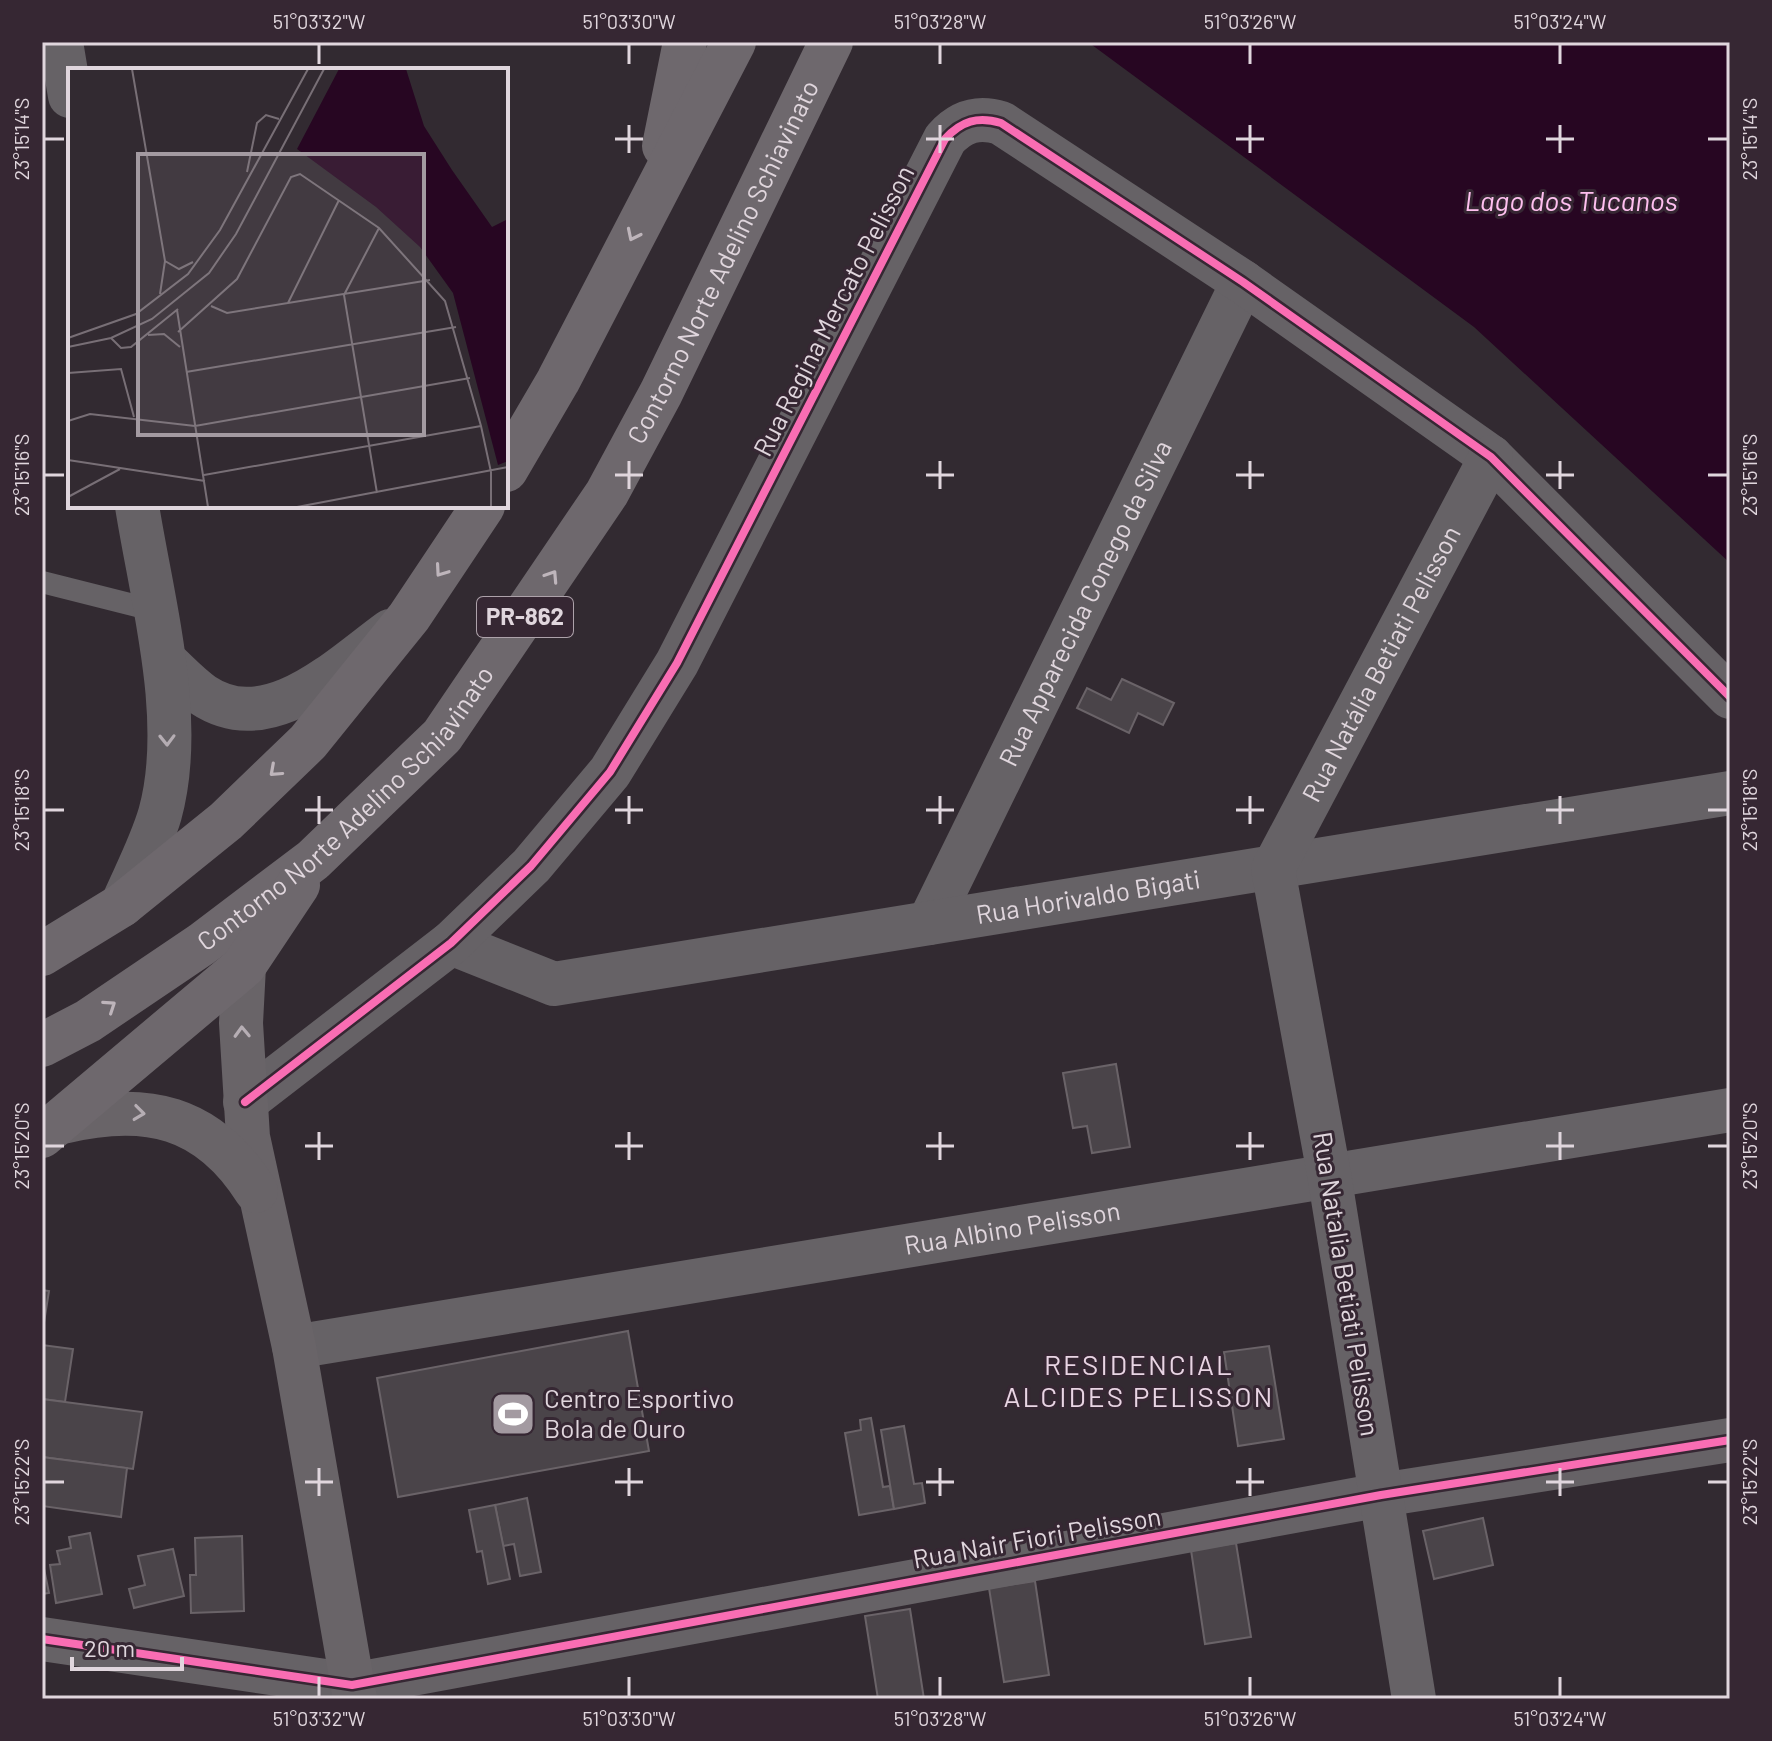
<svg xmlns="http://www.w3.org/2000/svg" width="1772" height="1741" font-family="Barlow,sans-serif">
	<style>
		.water { fill: #270622 }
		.building { fill: #4a4449; stroke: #6a6368; stroke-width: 2 }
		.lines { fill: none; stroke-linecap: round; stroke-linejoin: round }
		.lane { stroke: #666266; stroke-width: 22 }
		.street { stroke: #666266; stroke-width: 44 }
		.secondary { stroke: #696468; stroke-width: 44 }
		.highway { stroke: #6e686d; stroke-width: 44 }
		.cycleway-casing { stroke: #362733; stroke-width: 13 }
		.cycleway { stroke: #f96db3; stroke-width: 8 }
		.oneway { stroke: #beb5bb }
		.oneway2 { stroke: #b5adb3 }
		.oneway3 { stroke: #b6aeb4 }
		.ticks { fill: none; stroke: #e0d6dd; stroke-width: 3 }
		.labels { text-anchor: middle; stroke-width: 6; stroke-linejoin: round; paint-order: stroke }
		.shield { fill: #362733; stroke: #ada2aa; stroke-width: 2 }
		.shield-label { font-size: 24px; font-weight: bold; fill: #e0d6dd }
		.street-label { font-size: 26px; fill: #e0d6dd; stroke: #362733 }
		.poi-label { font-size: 26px; fill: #e0d6dd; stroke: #362733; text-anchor: start }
		.water-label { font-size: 28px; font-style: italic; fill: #ffc0f0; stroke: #362733 }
		.neighbourhood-label { font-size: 28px; letter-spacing: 2px; fill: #e9d5e4; stroke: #362733 }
		.inset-road { fill: none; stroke: #786f76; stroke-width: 2 }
		.view { fill: #a39aa1; fill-opacity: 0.15; stroke: #a39aa1; stroke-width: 4 }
		.inset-edge { fill: none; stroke: #e0d6dd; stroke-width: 4 }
		.neatline { fill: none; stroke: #e0d6dd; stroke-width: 3 }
		.ticks-label { font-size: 20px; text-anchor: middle; fill: #e0d6dd }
	</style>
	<rect width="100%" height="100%" fill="#322a31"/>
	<!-- water -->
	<path class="water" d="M1088 42H1730V563L1474 327Z"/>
	<!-- building -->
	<g class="building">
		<path d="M1122 679 1174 703 1163 725 1138 713 1129 733 1077 708 1087 688 1111 700Z"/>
		<path d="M1116 1064 1130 1147 1092 1153 1087 1126 1073 1128 1063 1073Z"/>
		<path d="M42 1290 49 1291 42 1335Z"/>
		<path d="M628 1331 649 1451 398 1497 377 1378Z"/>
		<path d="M42 1345 73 1349 65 1402 42 1399Z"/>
		<path d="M1269 1346 1284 1439 1238 1446 1224 1352Z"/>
		<path d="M42 1399 142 1412 133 1469 42 1457Z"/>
		<path d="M871 1418 883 1487 890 1486 894 1509 859 1515 845 1433 861 1430 860 1420Z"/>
		<path d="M904 1426 914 1484 922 1483 925 1503 894 1509 881 1430Z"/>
		<path d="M42 1457 127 1468 121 1517 42 1506Z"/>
		<path d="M527 1498 541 1572 520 1576 514 1544 503 1546 495 1505Z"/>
		<path d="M495 1505 510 1579 488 1584 482 1551 477 1552 469 1510Z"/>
		<path d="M1483 1518 1493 1565 1434 1579 1423 1531Z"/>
		<path d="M90 1533 102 1594 56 1603 50 1565 60 1564 57 1551 71 1548 69 1537Z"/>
		<path d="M242 1536 244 1611 191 1613 190 1575H196L195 1538Z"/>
		<path d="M1236 1543 1251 1637 1205 1644 1191 1550Z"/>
		<path d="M173 1549 184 1596 134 1608 129 1589 145 1585 138 1556Z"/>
		<path d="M42 1559 49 1593 42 1594Z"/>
		<path d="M1035 1581 1049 1675 1004 1682 989 1588Z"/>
		<path d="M910 1609 924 1699H878L865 1616Z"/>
	</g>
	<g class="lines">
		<!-- lane -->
		<path class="lane" d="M42 582 153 610"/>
		<!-- street -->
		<g class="street">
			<path d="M61 42 70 96"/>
			<path d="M166 662C178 673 190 686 203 695 269 739 340 667 390 631"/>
			<path d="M122 905C135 875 151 845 160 814 186 720 152 600 137 506"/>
			<path id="s1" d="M929 923 1243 282"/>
			<path id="s2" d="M451 943 554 984 1730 793"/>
			<path d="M245 1102 451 943 531 866 610 772 677 663 945 139C961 121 978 116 1001 123L1243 282 1491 457 1730 697"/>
			<path id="s3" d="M294 1347 1730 1110"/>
			<path d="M42 1639 352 1685 1381 1495 1730 1440"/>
			<path id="s4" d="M1414 1699 1329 1174 1273 869 1491 457"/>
		</g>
		<!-- secondary -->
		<g class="secondary">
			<path d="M244 966 241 1023 248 1137 294 1347 355 1699"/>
			<path d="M62 1122C146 1102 208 1115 256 1191"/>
		</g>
		<!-- highway -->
		<g class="highway">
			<path d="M664 146 685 42"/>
			<path d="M506 470 558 381 734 42"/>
			<path d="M42 954 122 905 226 821 308 742 409 617 483 506"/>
			<path id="s5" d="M42 1045 88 1021 202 944 313 860 442 736 607 493 661 393 831 42"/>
			<path d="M42 1136 244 966 298 885"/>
		</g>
		<!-- cycleway casing -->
		<g class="cycleway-casing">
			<g id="cycleway">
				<path d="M245 1102 451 943 531 866 610 772 677 663 945 139C961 121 978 116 1001 123L1243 282 1491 457 1730 697"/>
				<path d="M42 1639 352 1685 1381 1495 1730 1440"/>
			</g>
		</g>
		<!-- cycleway -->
		<use href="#cycleway" class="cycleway"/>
	</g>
	<!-- one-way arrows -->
	<defs><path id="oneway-chevron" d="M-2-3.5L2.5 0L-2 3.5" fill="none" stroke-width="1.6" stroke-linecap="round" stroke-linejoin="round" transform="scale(2)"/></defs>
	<g class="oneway">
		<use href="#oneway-chevron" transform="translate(633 235) rotate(116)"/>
		<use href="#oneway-chevron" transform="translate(441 571) rotate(125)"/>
		<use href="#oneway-chevron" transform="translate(552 576) rotate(-57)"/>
		<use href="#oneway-chevron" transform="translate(275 771) rotate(138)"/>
		<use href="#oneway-chevron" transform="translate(110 1006) rotate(-34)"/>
	</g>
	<use class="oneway2" href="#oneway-chevron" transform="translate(167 740) rotate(89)"/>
	<g class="oneway3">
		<use href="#oneway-chevron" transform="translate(242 1032) rotate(-92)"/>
		<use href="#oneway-chevron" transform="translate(139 1113) rotate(7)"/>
	</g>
	<!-- ticks -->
	<path class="ticks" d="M319 44V64M629 44V64M940 44V64M1250 44V64M1560 44V64M629 125V153M940 125V153M1250 125V153M1560 125V153M44 139H64M615 139H643M926 139H954M1236 139H1264M1546 139H1574M1708 139H1728M629 461V489M940 461V489M1250 461V489M1560 461V489M44 475H64M615 475H643M926 475H954M1236 475H1264M1546 475H1574M1708 475H1728M319 796V824M629 796V824M940 796V824M1250 796V824M1560 796V824M44 810H64M305 810H333M615 810H643M926 810H954M1236 810H1264M1546 810H1574M1708 810H1728M319 1132V1160M629 1132V1160M940 1132V1160M1250 1132V1160M1560 1132V1160M44 1146H64M305 1146H333M615 1146H643M926 1146H954M1236 1146H1264M1546 1146H1574M1708 1146H1728M319 1468V1496M629 1468V1496M940 1468V1496M1250 1468V1496M1560 1468V1496M44 1482H64M305 1482H333M615 1482H643M926 1482H954M1236 1482H1264M1546 1482H1574M1708 1482H1728M319 1677V1697M629 1677V1697M940 1677V1697M1250 1677V1697M1560 1677V1697"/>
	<!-- icons -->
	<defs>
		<g id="stadium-square" transform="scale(2.3)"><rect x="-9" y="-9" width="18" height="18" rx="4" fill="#a39aa1" stroke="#362733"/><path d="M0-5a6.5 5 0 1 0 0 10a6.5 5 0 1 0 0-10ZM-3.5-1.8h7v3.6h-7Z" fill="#fff"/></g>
	</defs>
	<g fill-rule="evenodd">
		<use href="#stadium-square" x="513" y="1414"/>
	</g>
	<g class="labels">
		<!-- shield labels -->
		<rect class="shield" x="477" y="597" width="96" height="40" rx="6"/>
		<g class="shield-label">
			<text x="525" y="625">PR-862</text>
		</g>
		<!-- street labels -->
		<g class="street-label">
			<text dy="9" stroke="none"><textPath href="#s5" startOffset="1060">Contorno Norte Adelino Schiavinato</textPath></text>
			<text transform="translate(834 311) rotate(-63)" y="9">Rua Regina Mercato Pelisson</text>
			<text dy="9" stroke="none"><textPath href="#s1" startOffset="356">Rua Apparecida Conego da Silva</textPath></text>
			<text dy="9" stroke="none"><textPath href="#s4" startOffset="1074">Rua Natália Betiati Pelisson</textPath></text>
			<text dy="9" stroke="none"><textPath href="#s5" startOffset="388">Contorno Norte Adelino Schiavinato</textPath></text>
			<text dy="9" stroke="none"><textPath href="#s2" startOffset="652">Rua Horivaldo Bigati</textPath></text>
			<text dy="9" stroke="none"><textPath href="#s3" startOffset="728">Rua Albino Pelisson</textPath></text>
			<text transform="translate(1346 1284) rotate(81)" y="9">Rua Natalia Betiati Pelisson</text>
			<text transform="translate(1037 1538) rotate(-10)" y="9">Rua Nair Fiori Pelisson</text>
		</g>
		<!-- poi labels -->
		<g class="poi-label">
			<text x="544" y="1408">Centro Esportivo<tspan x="544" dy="30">Bola de Ouro</tspan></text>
		</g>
		<!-- water labels -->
		<g class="water-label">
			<text x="1571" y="211">Lago dos Tucanos</text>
		</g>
		<!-- neighbourhood labels -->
		<g class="neighbourhood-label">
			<text x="1139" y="1375">RESIDENCIAL<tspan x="1139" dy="32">ALCIDES PELISSON</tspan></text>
		</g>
	</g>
	<!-- overview -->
	<g transform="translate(68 68)">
		<rect width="440" height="440" fill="#322a31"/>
		<path d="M271 1H338L356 58 384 102 424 159 440 151V393L430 397 385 225 352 179 308 139 229 81Z" fill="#270622"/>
		<path class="inset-road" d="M64 1 97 193 92 226M179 104 189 55 198 47 211 51M97 193 111 201 125 194M220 235 271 132M143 238 159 245 362 212M109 242 140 439M110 264 169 211 223 109 232 106 311 160 377 233 413 358 423 404V439M80 267 96 266 112 279M0 270 68 246 120 206 152 162 240 1M43 270 53 280 63 279 110 241M0 279 43 270 84 251 141 205 168 166 256 1M118 304 388 259M0 305 53 301 66 349M0 353 22 346 127 358 402 310M0 392 137 413M136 407 413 358M309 425 276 227 311 160M0 429 52 401M229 439 440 399"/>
		<path class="view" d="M70 86H356V367H70Z"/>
		<rect width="440" height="440" class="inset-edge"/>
	</g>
	<!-- border -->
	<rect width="1772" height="1741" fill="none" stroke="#362733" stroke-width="88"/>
	<!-- scale -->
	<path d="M72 1657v12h110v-12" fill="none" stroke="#e0d6dd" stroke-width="4"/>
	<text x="84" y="1657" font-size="24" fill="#e0d6dd" stroke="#362733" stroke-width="6" paint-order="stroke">20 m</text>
	<rect x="44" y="44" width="1684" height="1653" class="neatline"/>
	<g class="ticks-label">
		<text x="319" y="29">51°03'32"W</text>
		<text x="629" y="29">51°03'30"W</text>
		<text x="940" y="29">51°03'28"W</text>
		<text x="1250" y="29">51°03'26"W</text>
		<text x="1560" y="29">51°03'24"W</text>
		<text transform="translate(22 139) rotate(-90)" y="7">23°15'14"S</text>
		<text transform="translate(1750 139) rotate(-90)" y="7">23°15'14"S</text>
		<text transform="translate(22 475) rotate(-90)" y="7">23°15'16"S</text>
		<text transform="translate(1750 475) rotate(-90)" y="7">23°15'16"S</text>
		<text transform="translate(22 810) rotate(-90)" y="7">23°15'18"S</text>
		<text transform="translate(1750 810) rotate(-90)" y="7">23°15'18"S</text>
		<text transform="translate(22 1146) rotate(-90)" y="7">23°15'20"S</text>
		<text transform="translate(1750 1146) rotate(-90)" y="7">23°15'20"S</text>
		<text transform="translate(22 1482) rotate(-90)" y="7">23°15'22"S</text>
		<text transform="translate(1750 1482) rotate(-90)" y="7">23°15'22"S</text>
		<text x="319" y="1726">51°03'32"W</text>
		<text x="629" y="1726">51°03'30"W</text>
		<text x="940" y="1726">51°03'28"W</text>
		<text x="1250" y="1726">51°03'26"W</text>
		<text x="1560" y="1726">51°03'24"W</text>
	</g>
</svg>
